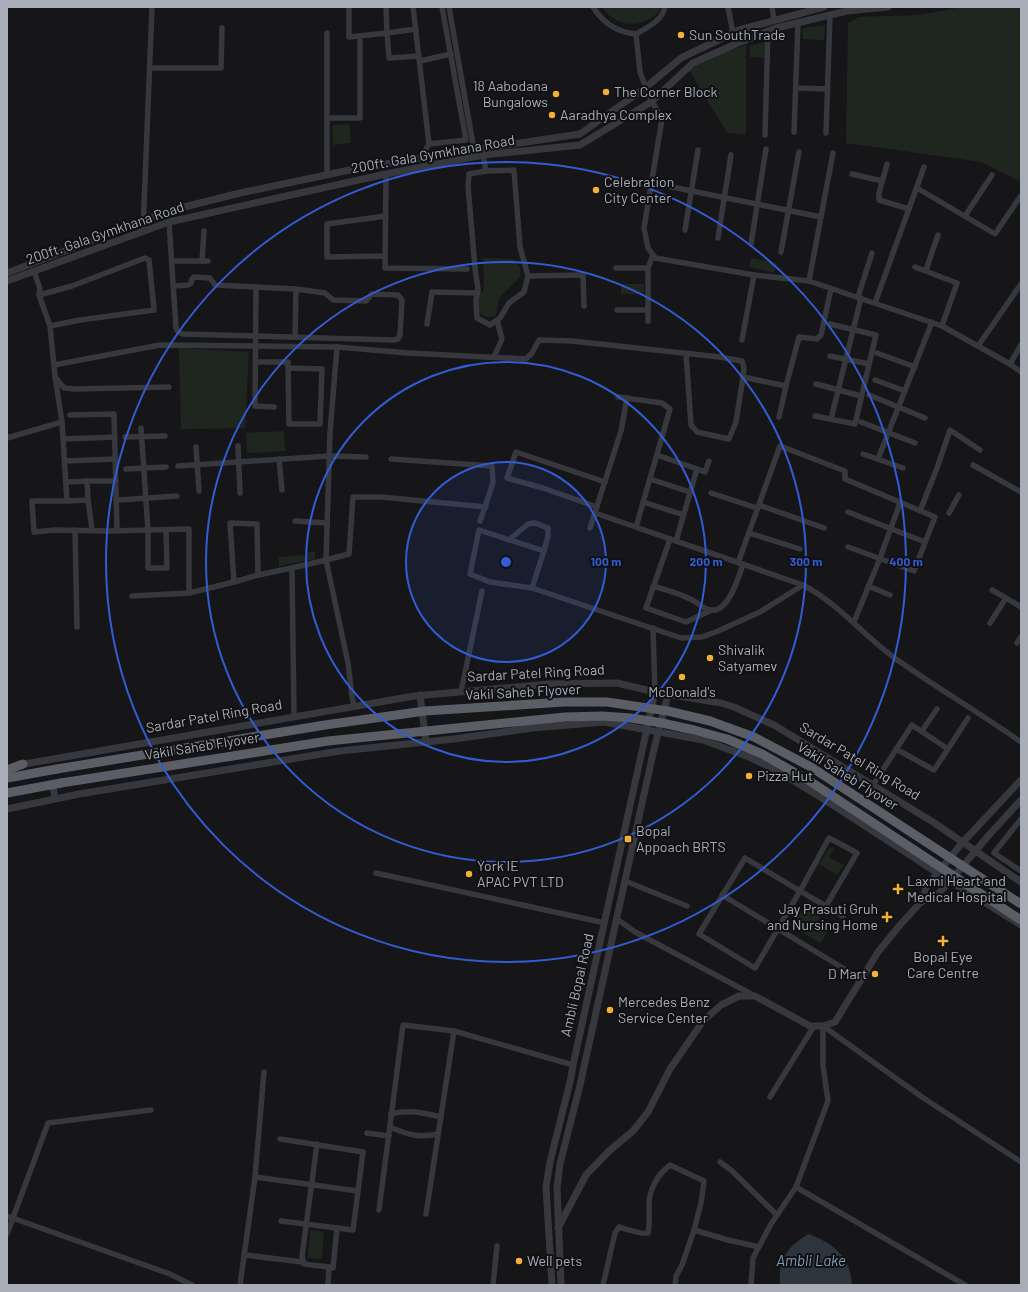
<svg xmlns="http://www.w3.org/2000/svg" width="1028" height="1292" font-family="Barlow,sans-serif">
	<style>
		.green { fill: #1e261f }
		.water { fill: #2c353c }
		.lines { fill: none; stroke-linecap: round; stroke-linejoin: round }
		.minor { stroke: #37383d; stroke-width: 5.5 }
		.tertiary { stroke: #37383d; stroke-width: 7 }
		.trunk { stroke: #5b5e65; stroke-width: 9 }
		.trunk-bridge { stroke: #5b5e65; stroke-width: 9 }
		.ring { fill: none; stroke: #325cd3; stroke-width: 2 }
		.poi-dot { fill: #f2b134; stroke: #111113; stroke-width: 1.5 }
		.labels { text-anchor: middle; stroke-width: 4; stroke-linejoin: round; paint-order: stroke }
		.poi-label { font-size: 14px; fill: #a8adb8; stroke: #111113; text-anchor: start }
		.street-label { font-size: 14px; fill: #a8adb8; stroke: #111113 }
		.water-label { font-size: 15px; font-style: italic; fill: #7f9bb3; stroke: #111113 }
		.centre { fill: #325cd3; stroke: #111113; stroke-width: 2 }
		.ring-label { font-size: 12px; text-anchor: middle; font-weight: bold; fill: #325cd3; stroke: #111113; stroke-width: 4; stroke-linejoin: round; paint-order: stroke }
	</style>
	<rect width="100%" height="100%" fill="#161618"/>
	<!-- green -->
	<g class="green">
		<path d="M602 7H661C659 13 656 15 651 18 634 30 612 23 602 7Z"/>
		<path d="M962 7H1021V182L981 162 846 143 848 23 859 17 919 15Z"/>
		<path d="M825 25 824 40 803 39 802 28Z"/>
		<path d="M765 42 764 58 750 57V46Z"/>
		<path d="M746 45V135L727 133 689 70C707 58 726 52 746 45Z"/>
		<path d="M349 124 351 143 333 145 332 125Z"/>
		<path d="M483 258 513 259 520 267 521 276 499 298 496 315C483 322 476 312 479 299 479 296 482 294 483 291 485 280 483 268 483 258Z"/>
		<path d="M751 258 776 263 774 273 749 267Z"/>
		<rect x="621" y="284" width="23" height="10"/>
		<path d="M179 348 249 352 245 428 181 429Z"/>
		<path d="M284 431 285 451 247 453 246 433Z"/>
		<path d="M307 552H315V559L279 566V557L307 555Z"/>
		<path d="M830 847 834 849 829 857 844 865 837 875 819 864Z"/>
		<path d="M808 901 824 910 818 921 829 928 821 943 793 927Z"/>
		<path d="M310 1230 324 1232 322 1259 308 1258Z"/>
	</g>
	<!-- water -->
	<path class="water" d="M809 1234C825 1240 844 1251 849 1269 851 1274 851 1280 852 1285H780C780 1279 779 1272 781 1266 784 1251 796 1241 809 1234Z"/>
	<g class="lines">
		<!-- minor -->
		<g class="minor">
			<path d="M349 7V37L387 33 389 58 419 56"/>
			<path d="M386 7 387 33 416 29"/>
			<path d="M413 7 429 144"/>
			<path d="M449 7 474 150"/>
			<path d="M593 7C604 24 617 32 636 34L640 72 649 96 662 119 644 228 648 248 655 258 754 275 809 281 942 326 1010 364 1021 372"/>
			<path d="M728 7 733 33"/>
			<path d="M772 7 774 20"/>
			<path d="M327 33V175"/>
			<path d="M636 34C648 27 662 21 665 7"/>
			<path d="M420 61 451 54"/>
			<path d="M150 68H221L222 28"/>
			<path d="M796 88 827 89"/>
			<path d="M327 118H360V41"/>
			<path d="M794 132 798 22"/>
			<path d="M826 133 830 15"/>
			<path d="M765 135 768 30"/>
			<path d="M483 155 486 171 514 170 520 247 528 276 524 292 509 303 500 318 490 325 477 318 476 301 478 289 475 268 468 186 469 174 486 171"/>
			<path d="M426 157V149L429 144 466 140 442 7"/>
			<path d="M887 164 879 193V200L909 209"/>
			<path d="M386 174 385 268 467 269"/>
			<path d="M852 174 882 181"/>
			<path d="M652 183 821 217"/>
			<path d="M917 188 995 234 1020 197"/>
			<path d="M965 216 992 175"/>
			<path d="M169 222 176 328 178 332 183 334 393 340 398 339 400 335 402 300 398 295 372 294 366 301 333 300 325 293 296 289 215 285 210 278 194 277 192 279 191 283 188 285 173 286"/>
			<path d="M685 230 698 150"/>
			<path d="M143 231 152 7"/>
			<path d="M718 238 731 155"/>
			<path d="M751 244 766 149"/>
			<path d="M781 252 799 152"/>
			<path d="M385 256 327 257V224L386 216"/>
			<path d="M172 261H208"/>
			<path d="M202 261 204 231"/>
			<path d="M915 267 957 283 942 326"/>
			<path d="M616 268H648"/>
			<path d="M926 270 938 235"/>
			<path d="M34 271 40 289 39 295 50 326 55 376 62 422 67 501 88 500 92 530"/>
			<path d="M528 276 583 275 584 306"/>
			<path d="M809 281 833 153"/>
			<path d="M256 287 255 406 274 407"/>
			<path d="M39 295 72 286 145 258 149 260 154 310 80 320 50 326"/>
			<path d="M858 297 872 253"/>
			<path d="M875 303 924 167"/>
			<path d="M617 310H648"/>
			<path d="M648 321V268L653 255"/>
			<path d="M427 324 432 292 478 293"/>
			<path d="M295 337 296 289"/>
			<path d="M742 340 754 275"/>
			<path d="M978 346 1021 284"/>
			<path d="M686 353 691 425 697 432 729 439 736 422 743 377"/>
			<path d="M877 353 915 367"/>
			<path d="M830 356 869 364"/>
			<path d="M494 357 502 339 497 320"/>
			<path d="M256 362H288L289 424H320L322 369 289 368"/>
			<path d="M1010 364 1021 345"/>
			<path d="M54 365 160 345 337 347 408 353 526 359 532 353 539 340 572 341 720 357 742 361 744 368 743 377 786 386 799 337 817 339 821 335 831 289"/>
			<path d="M55 377 64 388 75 389 169 387"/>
			<path d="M875 380 905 391"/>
			<path d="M816 384 861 396"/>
			<path d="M869 395 925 418"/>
			<path d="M618 397 662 403 670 409 636 527"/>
			<path d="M70 415 114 414 117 531"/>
			<path d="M815 416 855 424 876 335 830 324"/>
			<path d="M779 417 786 386"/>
			<path d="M831 419 861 298"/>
			<path d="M861 422 915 443"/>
			<path d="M141 428 148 530V568H167L166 530"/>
			<path d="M125 437 165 436"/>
			<path d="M7 438 62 422"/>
			<path d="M64 439 115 437"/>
			<path d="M238 446 240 493"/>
			<path d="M196 447 199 491"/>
			<path d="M863 454 903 468"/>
			<path d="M657 455 697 469"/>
			<path d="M279 459 282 490"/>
			<path d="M391 459 492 466 493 483 480 521"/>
			<path d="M878 459 932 322"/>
			<path d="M65 461 115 459"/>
			<path d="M973 465 1021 492"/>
			<path d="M178 466 329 456 366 457"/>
			<path d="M126 469 166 467"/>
			<path d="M650 479 690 492"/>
			<path d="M87 481H116"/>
			<path d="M67 482 87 481 88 500"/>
			<path d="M711 493 757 508"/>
			<path d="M119 500 177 496"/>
			<path d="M67 501H32L34 532 55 530 109 531 189 529V593"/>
			<path d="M643 502 684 515"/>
			<path d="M759 505 824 528"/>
			<path d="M597 507 543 488 507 478 516 452 605 482"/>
			<path d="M920 511 937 468 950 430 980 450"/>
			<path d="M848 512 925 542"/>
			<path d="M595 513 803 585"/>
			<path d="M949 513 959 495"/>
			<path d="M295 521 327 523"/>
			<path d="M590 528 621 431 627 398"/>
			<path d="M75 530 77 627"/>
			<path d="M749 533 800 549"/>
			<path d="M670 539 646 608 686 622 712 610"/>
			<path d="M509 540 528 524 535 523 548 528V536L544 551"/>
			<path d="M676 541 697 469 705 472 709 461"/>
			<path d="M738 563 780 446 845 471V479L935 517 914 571 848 547"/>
			<path d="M234 582 230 523 257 524 258 575"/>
			<path d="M653 586C666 590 680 593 692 600 699 603 702 609 711 610 728 613 739 577 743 564"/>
			<path d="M868 586 890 595"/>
			<path d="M532 588 544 551 479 530 470 574 490 582 532 588 535 589 681 638 702 637 718 631 760 612 803 585C838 603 864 636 896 659 937 688 980 713 1021 742"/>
			<path d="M992 590 1006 598"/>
			<path d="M132 596 189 593 234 582 258 575 292 568"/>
			<path d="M854 622 880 558 900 503"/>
			<path d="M990 623 1006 598 1021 607"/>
			<path d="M653 628 655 692"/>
			<path d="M1017 643 1021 637"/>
			<path d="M461 692 482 591"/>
			<path d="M354 706 352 696 348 663 326 560 349 554 353 497H381L486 507"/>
			<path d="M294 716 292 568 326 560 330 433 337 347"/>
			<path d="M922 731 937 709"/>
			<path d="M896 749 934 770 948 749"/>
			<path d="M873 785 912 725 948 749 968 718"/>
			<path d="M1021 819 994 853 1021 871"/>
			<path d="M376 873 605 923"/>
			<path d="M625 881 687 906"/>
			<path d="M722 895 861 979"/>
			<path d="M826 906 857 853 829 838 800 891 755 968 699 934 745 858 800 891 843 916"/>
			<path d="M617 919 635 932 755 996"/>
			<path d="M823 1026 922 1097 1021 1162"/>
			<path d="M770 1097 814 1026"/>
			<path d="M391 1114C409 1109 424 1113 441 1117"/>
			<path d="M390 1127C408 1135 419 1138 438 1134"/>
			<path d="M367 1133 389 1136"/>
			<path d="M280 1139 363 1152 353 1230 337 1228"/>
			<path d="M317 1144 302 1256 304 1264 329 1267 328 1285"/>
			<path d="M720 1162 731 1170 777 1215"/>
			<path d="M255 1177 358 1191"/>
			<path d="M796 1187 965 1285"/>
			<path d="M379 1210 403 1025 454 1031 573 1065"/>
			<path d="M426 1214 454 1031"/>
			<path d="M7 1216 170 1274 192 1285"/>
			<path d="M281 1221 337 1228 333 1268 329 1267"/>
			<path d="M694 1230 728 1240 759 1247"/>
			<path d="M7 1234 48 1123 151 1110"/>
			<path d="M245 1255 302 1262"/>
			<path d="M240 1285 255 1177 264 1072"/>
			<path d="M493 1285 497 1246"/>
			<path d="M603 1285 615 1233 619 1227C626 1229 643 1235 648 1233 650 1224 649 1217 649 1208 648 1191 657 1175 670 1165L704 1181 701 1203 694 1230 682 1265 676 1276 675 1285"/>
			<path d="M751 1285 753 1258 771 1224 796 1187 828 1101 823 1065V1026"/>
		</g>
		<!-- tertiary -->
		<g class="tertiary">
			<path d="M7 273 172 210 240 193 345 171 426 157 580 134 645 88 681 58 739 30 824 7"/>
			<path d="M7 281 169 222 386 174 483 155 580 145 651 102 693 63 738 43 776 28 847 11 888 7"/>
			<path d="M420 695 426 742"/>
			<path d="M19 765 414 696 549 684 617 683 655 692 721 703 734 707 774 725 933 822 1021 882"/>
			<path d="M53 785 55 799"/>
			<path d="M7 809 79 794 340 751 454 739 532 728 604 722 703 740 749 757 774 769 822 798 950 881 1021 925"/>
			<path d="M921 902 927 886 963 842 1021 780"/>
			<path d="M558 1228 586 1175 609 1151 633 1131 648 1112 670 1069 703 1021 721 1005 739 996H755L810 1026H823L835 1022 878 952 900 925 921 902 939 893 950 881 989 835 1021 800"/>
			<path d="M552 1285 546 1187 550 1162 571 1078 573 1065 655 692"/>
			<path d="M561 1285 557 1188 560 1164 580 1085 654 749 668 695"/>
		</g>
		<!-- trunk -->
		<g class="trunk">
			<path d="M7 770 23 764"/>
			<path d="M7 778 57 769"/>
			<path d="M7 793 61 783"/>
		</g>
		<!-- trunk-bridge -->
		<g class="trunk-bridge">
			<path d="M57 769 325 725 425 711 564 702H607L668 711 710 721 754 737 811 767 1021 904"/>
			<path d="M61 783 328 741 565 717 602 716 631 718 662 723 694 730 727 739 762 754 808 780 1021 920"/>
		</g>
	</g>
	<!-- distance rings -->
	<circle cx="506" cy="562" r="100" fill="#325cd3" fill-opacity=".12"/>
	<g class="ring">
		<circle cx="506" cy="562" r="100"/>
		<circle cx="506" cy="562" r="200"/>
		<circle cx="506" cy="562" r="300"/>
		<circle cx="506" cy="562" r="400"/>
	</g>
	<!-- markers -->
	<g class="poi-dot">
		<circle cx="681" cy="35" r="4"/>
		<circle cx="606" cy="92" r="4"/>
		<circle cx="556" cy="94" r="4"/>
		<circle cx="552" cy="115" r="4"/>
		<circle cx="596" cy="190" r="4"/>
		<circle cx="710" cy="658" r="4"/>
		<circle cx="682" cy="677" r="4"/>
		<circle cx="749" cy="776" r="4"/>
		<rect x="624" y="835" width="8" height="8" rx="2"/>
		<circle cx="469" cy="874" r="4"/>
		<path d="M896 883h4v4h4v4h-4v4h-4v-4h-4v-4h4z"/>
		<path d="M885 911h4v4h4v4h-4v4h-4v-4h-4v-4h4z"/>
		<path d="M941 935h4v4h4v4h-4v4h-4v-4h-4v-4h4z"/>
		<circle cx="875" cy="974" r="4"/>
		<circle cx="610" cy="1010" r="4"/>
		<circle cx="519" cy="1261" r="4"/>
	</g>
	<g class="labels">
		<!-- poi labels -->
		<g class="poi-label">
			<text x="689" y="40">Sun SouthTrade</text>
			<text x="548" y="91" text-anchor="end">18 Aabodana<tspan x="548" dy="16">Bungalows</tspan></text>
			<text x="614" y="97">The Corner Block</text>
			<text x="560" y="120">Aaradhya Complex</text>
			<text x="604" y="187">Celebration<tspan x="604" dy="16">City Center</tspan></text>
			<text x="718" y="655">Shivalik<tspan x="718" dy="16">Satyamev</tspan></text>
			<text x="682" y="697" text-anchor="middle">McDonald's</text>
			<text x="757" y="781">Pizza Hut</text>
			<text x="636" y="836">Bopal<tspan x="636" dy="16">Appoach BRTS</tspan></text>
			<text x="477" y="871">York IE<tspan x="477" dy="16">APAC PVT LTD</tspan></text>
			<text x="907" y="886">Laxmi Heart and<tspan x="907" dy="16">Medical Hospital</tspan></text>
			<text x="878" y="914" text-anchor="end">Jay Prasuti Gruh<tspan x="878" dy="16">and Nursing Home</tspan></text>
			<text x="943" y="962" text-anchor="middle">Bopal Eye<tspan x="943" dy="16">Care Centre</tspan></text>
			<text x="867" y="979" text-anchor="end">D Mart</text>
			<text x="618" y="1007">Mercedes Benz<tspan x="618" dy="16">Service Center</tspan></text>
			<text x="527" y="1266">Well pets</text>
		</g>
		<!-- street labels -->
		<g class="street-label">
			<text transform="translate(433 154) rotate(-10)" y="5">200ft. Gala Gymkhana Road</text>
			<text transform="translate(105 233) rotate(-19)" y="5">200ft. Gala Gymkhana Road</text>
			<text transform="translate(536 673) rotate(-3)" y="5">Sardar Patel Ring Road</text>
			<text transform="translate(523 692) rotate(-3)" y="5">Vakil Saheb Flyover</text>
			<text transform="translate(214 716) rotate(-10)" y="5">Sardar Patel Ring Road</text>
			<text transform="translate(202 746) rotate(-9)" y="5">Vakil Saheb Flyover</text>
			<text transform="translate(860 761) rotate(31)" y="5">Sardar Patel Ring Road</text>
			<text transform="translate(848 776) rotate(32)" y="5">Vakil Saheb Flyover</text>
			<text transform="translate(577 985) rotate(-77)" y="5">Ambli Bopal Road</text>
		</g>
		<!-- water labels -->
		<g class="water-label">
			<text x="811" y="1266">Ambli Lake</text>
		</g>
	</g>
	<circle cx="506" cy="562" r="6" class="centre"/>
	<g class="ring-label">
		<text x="606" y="566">100 m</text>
		<text x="706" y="566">200 m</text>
		<text x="806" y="566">300 m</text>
		<text x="906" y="566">400 m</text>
	</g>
	<!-- border -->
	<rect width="1028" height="1292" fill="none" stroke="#a8adb8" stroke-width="16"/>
</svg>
